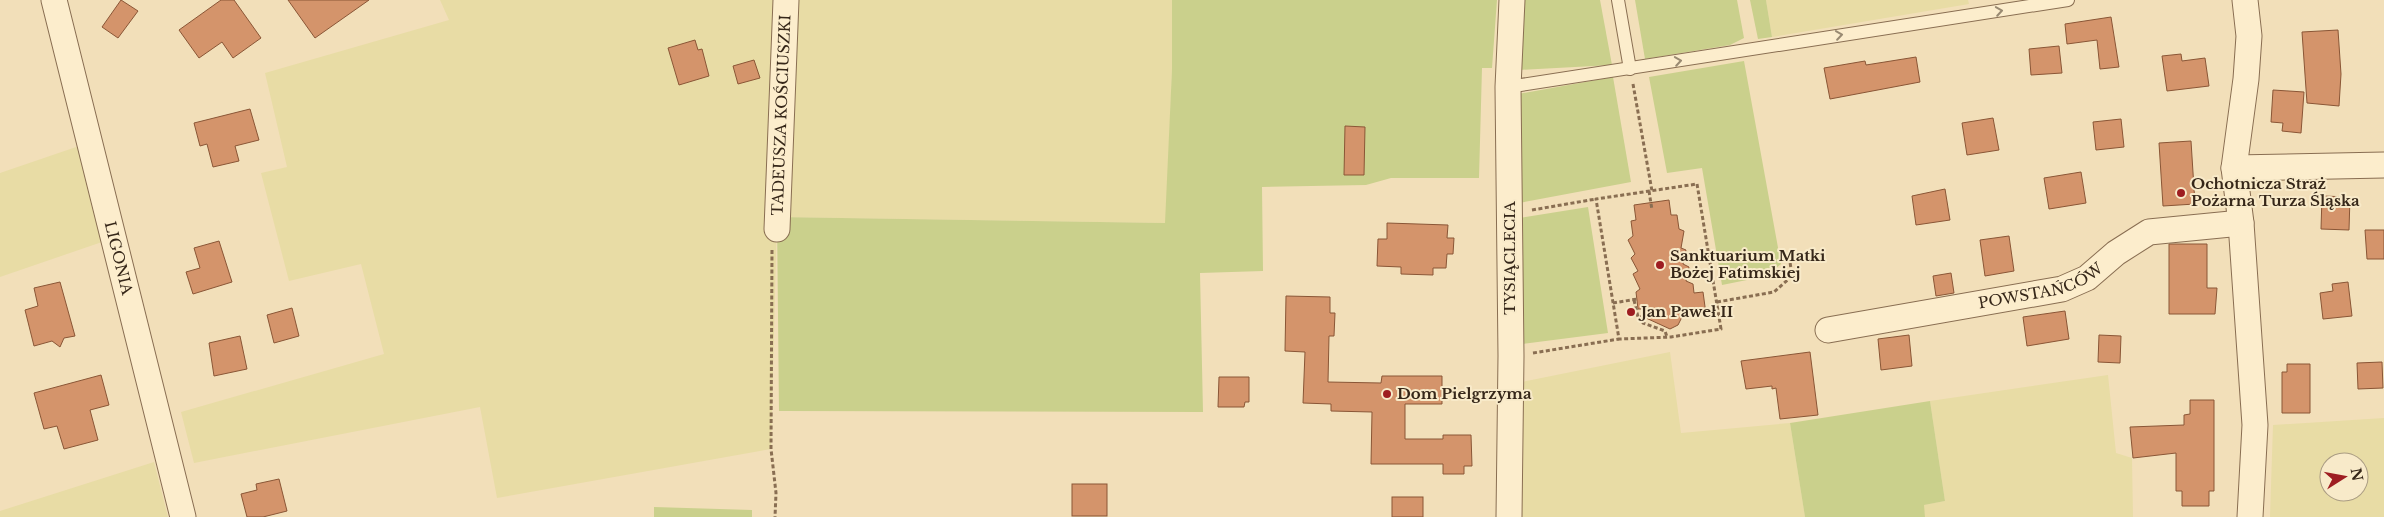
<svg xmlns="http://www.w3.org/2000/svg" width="2384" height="517" font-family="'Libre Baskerville',serif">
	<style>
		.farmland { fill: #e8dca5; fill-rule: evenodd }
		.green { fill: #cad08c }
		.building { fill: #d4946b; stroke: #8a5636 }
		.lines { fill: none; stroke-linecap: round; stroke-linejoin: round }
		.service-casing { stroke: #896e52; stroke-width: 14 }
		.minor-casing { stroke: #896e52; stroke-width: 27 }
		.path { stroke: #896e52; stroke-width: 3; stroke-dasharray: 4 2.5; stroke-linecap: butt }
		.service { stroke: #fcedcc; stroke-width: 12 }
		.minor { stroke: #fcedcc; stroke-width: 25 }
		.oneway { stroke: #998a72 }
		.poi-dot { fill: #9e1d21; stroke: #f8eac9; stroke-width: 2 }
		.labels { text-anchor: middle; stroke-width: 4; stroke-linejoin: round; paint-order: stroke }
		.street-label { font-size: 15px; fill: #362719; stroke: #f8eac9 }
		.poi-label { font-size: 15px; font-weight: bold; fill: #362719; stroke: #f8eac9; text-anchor: start }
	</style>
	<rect width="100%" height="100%" fill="#f2dfb9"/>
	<!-- farmland -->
	<g class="farmland">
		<path d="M440 0H1172V69L1166 223 777 217 771 449 497 498 480 407 194 463 181 412 384 354 361 264 289 281 261 173 287 167 265 73 449 20Z"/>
		<path d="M1766 0H1968L1969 4 1772 37Z"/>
		<path d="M82 145 102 242 0 277V173Z"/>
		<path d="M1670 352 1681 433 1790 423 1805 517H1511L1522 382Z"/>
		<path d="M2108 375 2116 453 2132 458 2133 517H1925L1923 505 1945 501 1930 401Z"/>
		<path d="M2384 418V517H2270L2273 425ZM2329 462H2359V492H2329Z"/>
		<path d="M154 462 168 517H0V511Z"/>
	</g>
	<!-- green -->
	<g class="green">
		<path d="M1172 0H1497L1492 68H1482L1479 178H1391L1366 185 1262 187 1263 271 1200 273 1203 412 779 411 777 217 1165 223 1172 69Z"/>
		<path d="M1519 0H1600L1612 65 1519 70Z"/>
		<path d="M1635 0H1737L1744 38 1730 45 1645 59Z"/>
		<path d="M1750 0H1766L1772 37 1758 39Z"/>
		<path d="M1744 61 1781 264 1767 276 1722 285 1702 168 1667 173 1649 77Z"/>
		<path d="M1613 77 1631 182 1519 203 1518 94Z"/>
		<path d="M1588 207 1608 333 1522 344 1519 218Z"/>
		<path d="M1930 401 1945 501 1924 505 1925 517H1805L1790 423Z"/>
		<path d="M654 507 752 510V517H654Z"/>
	</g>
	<!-- building -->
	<g class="building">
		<path d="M121 0 138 11 118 38 102 27Z"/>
		<path d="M221 0H234L261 38 233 58 222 42 199 58 179 30Z"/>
		<path d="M288 0H369L315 38Z"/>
		<path d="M2111 17 2119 67 2100 69 2097 40 2067 44 2065 24Z"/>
		<path d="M2338 30 2341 74 2339 106 2307 103 2302 32Z"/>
		<path d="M695 40 698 50 702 49 709 76 679 85 668 48Z"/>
		<path d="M2059 46 2062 73 2031 75 2029 49Z"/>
		<path d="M2181 54 2182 61 2205 58 2209 86 2167 91 2162 56Z"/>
		<path d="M1916 57 1920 82 1830 99 1824 68 1865 61 1866 65Z"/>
		<path d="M754 60 760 78 738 84 733 66Z"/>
		<path d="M2273 90 2304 92 2301 133 2282 131 2283 123 2271 122Z"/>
		<path d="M250 109 259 140 235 146 239 161 213 167 207 144 200 146 194 123Z"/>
		<path d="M1993 118 1999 150 1967 155 1962 123Z"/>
		<path d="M2121 119 2124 147 2096 150 2093 122Z"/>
		<path d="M1345 126 1365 127 1364 175H1344Z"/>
		<path d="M2191 141 2195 204 2163 206 2159 143Z"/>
		<path d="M2081 172 2086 203 2049 209 2044 178Z"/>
		<path d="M1945 189 1950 220 1916 225 1912 196Z"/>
		<path d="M2322 196 2350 197 2349 230 2321 229Z"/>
		<path d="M1669 200 1671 215H1677L1679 229 1684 231 1681 248 1686 250 1683 264 1689 267 1686 281 1693 284 1694 293 1703 292 1706 314 1682 317 1678 325 1670 329 1646 318 1642 309H1638L1636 292 1640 289 1633 274 1638 271 1631 258 1635 254 1628 240 1633 236 1631 221 1636 220 1634 205Z"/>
		<path d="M1387 223 1448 225 1447 238H1454L1453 254H1447L1446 268H1433V275L1401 274V267L1377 266 1378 239H1387Z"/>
		<path d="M2365 230H2384V259H2367Z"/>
		<path d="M2009 236 2014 271 1985 276 1980 240Z"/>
		<path d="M219 241 232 282 193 294 186 272 200 268 194 248Z"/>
		<path d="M2169 244H2207V288H2217L2215 314H2169Z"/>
		<path d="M1951 273 1954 293 1936 296 1933 276Z"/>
		<path d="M60 282 75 336 64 338 60 347 52 341 34 346 25 310 38 306 34 288Z"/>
		<path d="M2348 282 2352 316 2323 319 2320 293 2333 291 2332 284Z"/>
		<path d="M1286 296 1330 297V313H1335L1334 336H1329L1328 382 1381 383 1382 376H1442V404H1405V439H1443V435H1471L1472 466H1464V474H1443V464H1371L1372 412 1331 411V404L1303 403 1305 352 1285 351Z"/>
		<path d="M292 308 299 336 274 343 267 315Z"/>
		<path d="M2065 311 2069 339 2027 346 2023 317Z"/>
		<path d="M1909 335 1912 366 1881 370 1878 339Z"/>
		<path d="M2099 335 2121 336 2120 363 2098 362Z"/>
		<path d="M240 336 247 369 214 376 209 343Z"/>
		<path d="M1810 352 1818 415 1780 419 1776 388 1772 389V386L1746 389 1741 361Z"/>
		<path d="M2382 362 2383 388 2358 389 2357 363Z"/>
		<path d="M2287 364H2310V413H2282V372H2287Z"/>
		<path d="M101 375 109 405 90 410 98 440 64 449 57 426 44 429 34 393Z"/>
		<path d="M1219 377H1249V402H1245L1244 407H1218Z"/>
		<path d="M2190 400H2214V491H2209V506H2182V491H2176V453L2133 458 2130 427 2184 425V415L2190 414Z"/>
		<path d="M279 479 287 511 263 517H247L241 494 257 490 256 484Z"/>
		<rect x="1072" y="484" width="35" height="32"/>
		<rect x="1392" y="497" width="31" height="20"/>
	</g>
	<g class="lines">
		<!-- service casing -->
		<g class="service-casing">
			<g id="service">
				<path d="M1618 0 1630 69"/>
				<path d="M1508 87 2068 0"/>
			</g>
		</g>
		<!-- minor casing -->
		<g class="minor-casing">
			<g id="minor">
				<path id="s1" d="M54 0 183 517"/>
				<path d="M2245 0 2249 36 2246 79 2234 168 2241 223 2255 425 2250 517"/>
				<path d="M2234 168 2384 165"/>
				<path id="s2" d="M777 229 786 0"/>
				<path id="s3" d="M1828 330 2062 289 2087 278 2116 253 2149 232 2241 223"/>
				<path d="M1509 517 1511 356 1508 87 1512 0"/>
			</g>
		</g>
		<!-- path -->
		<g class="path">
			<path d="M1633 84 1652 191"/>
			<path d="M1697 184 1721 329 1671 337 1619 339 1596 199Z"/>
			<path d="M1649 191 1652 210"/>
			<path d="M1532 210 1596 199"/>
			<path d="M772 250 771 449 776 493 775 517"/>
			<path d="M1634 300 1638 317H1642L1643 323 1665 331 1667 337"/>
			<path d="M1717 302 1774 292 1792 276 1790 262"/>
			<path d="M1613 303 1637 299"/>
			<path d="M1533 353 1619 339"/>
		</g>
		<!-- service -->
		<use href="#service" class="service"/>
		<!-- minor -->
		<use href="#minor" class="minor"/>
	</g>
	<!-- one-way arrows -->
	<defs><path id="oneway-chevron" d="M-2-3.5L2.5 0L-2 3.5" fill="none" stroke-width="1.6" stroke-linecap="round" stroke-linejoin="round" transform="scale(1.25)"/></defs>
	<g class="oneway">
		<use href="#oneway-chevron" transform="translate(1999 11) rotate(-9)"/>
		<use href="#oneway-chevron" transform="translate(1839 35) rotate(-8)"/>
		<use href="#oneway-chevron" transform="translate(1678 61) rotate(-9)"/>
	</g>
	<!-- markers -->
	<g class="poi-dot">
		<circle cx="2181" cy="193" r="5"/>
		<circle cx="1660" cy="265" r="5"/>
		<circle cx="1631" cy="312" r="5"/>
		<circle cx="1387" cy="394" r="5"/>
	</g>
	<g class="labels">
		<!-- street labels -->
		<g class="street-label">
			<text dy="5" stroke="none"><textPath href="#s2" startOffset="114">TADEUSZA KOŚCIUSZKI</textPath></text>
			<text transform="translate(1510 258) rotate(-90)" y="5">TYSIĄCLECIA</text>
			<text dy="5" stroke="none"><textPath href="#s1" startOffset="266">LIGONIA</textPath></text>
			<text dy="5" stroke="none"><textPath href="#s3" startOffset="218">POWSTAŃCÓW</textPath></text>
		</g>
		<!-- poi labels -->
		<g class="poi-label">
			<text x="2191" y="189">Ochotnicza Straż<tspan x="2191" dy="17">Pożarna Turza Śląska</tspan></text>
			<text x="1670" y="261">Sanktuarium Matki<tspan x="1670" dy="17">Bożej Fatimskiej</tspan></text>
			<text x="1641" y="317">Jan Paweł II</text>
			<text x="1397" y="399">Dom Pielgrzyma</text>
		</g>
	</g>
	<!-- north arrow -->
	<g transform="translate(2344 477) rotate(79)"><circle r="24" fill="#f8eac9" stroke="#aa9c83"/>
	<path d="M0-4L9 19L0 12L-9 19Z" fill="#9e1d21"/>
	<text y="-8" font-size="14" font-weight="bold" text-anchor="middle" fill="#362719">N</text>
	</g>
</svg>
